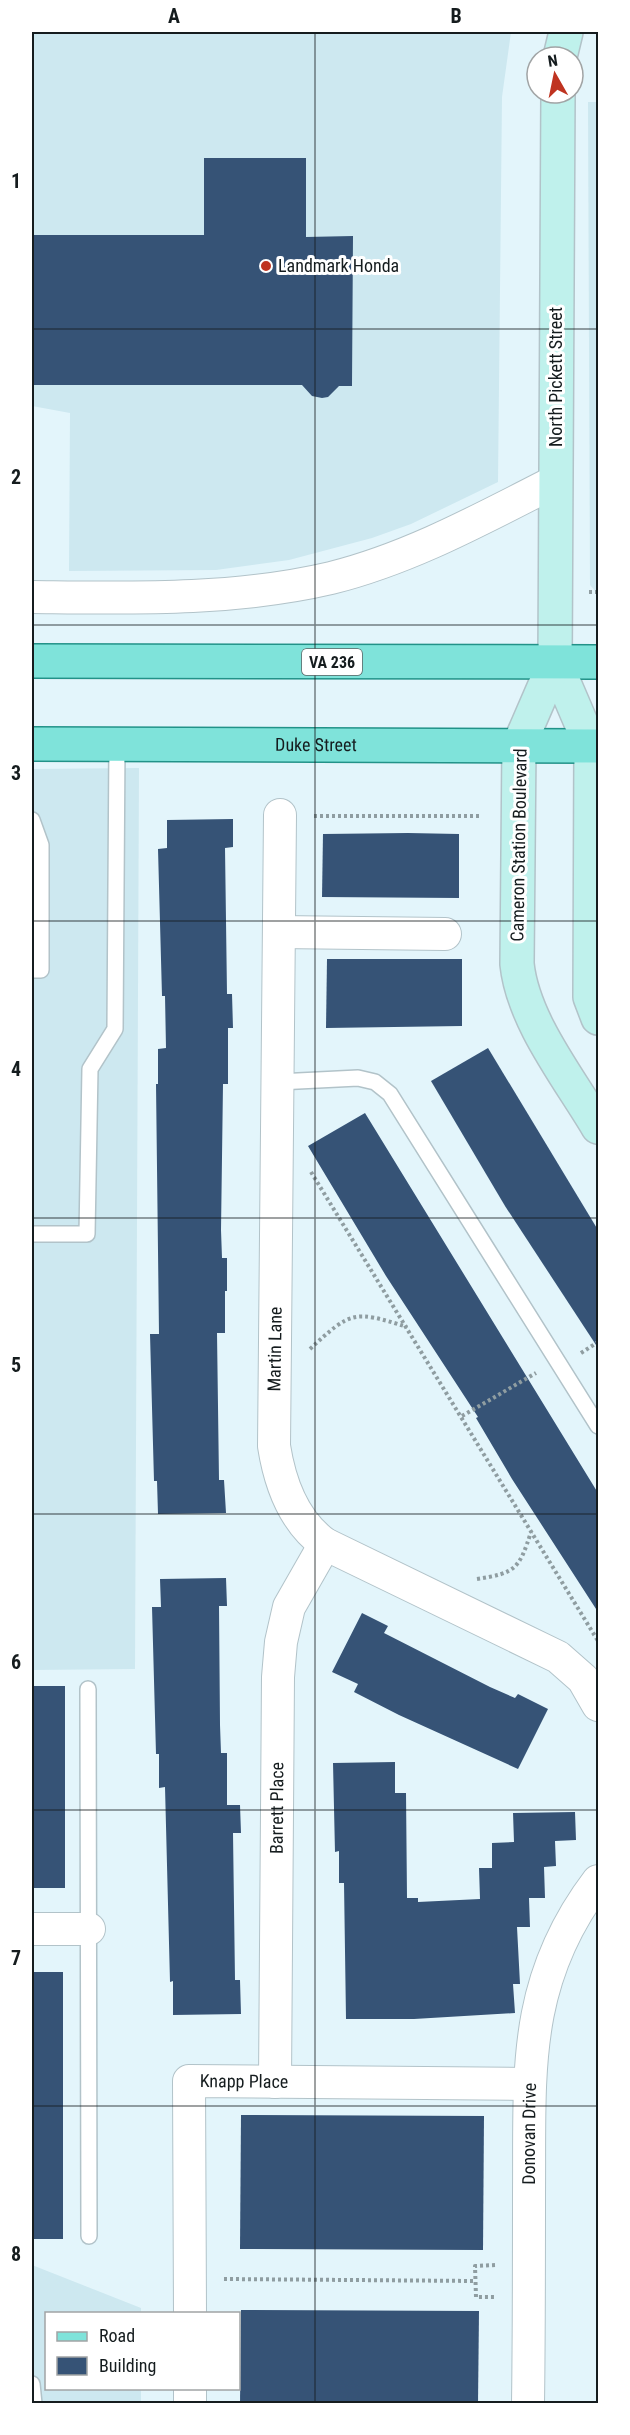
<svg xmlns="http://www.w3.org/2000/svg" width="630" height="2435" font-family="'Roboto Condensed',sans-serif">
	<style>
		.built { fill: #cde8f0 }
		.building { fill: #365376 }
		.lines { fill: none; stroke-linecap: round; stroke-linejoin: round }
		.lane-casing { stroke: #b2c3c9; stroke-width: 18 }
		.street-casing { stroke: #b2c3c9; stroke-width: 34 }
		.secondary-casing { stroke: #b2c3c9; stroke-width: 36 }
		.primary-casing { stroke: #229288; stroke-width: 36 }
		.path { stroke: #8f9da1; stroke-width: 4; stroke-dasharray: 3 3; stroke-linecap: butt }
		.lane { stroke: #fff; stroke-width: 15 }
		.street { stroke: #fff; stroke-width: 32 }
		.secondary { stroke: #bff1ec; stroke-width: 33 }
		.primary { stroke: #7fe3da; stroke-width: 33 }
		.grid { fill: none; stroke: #151c1e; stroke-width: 1.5; stroke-opacity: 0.55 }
		.poi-dot { fill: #bf3320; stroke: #fff; stroke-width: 2 }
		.labels { text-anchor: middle; stroke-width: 6; stroke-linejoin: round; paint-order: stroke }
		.shield { fill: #fff; stroke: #5b6062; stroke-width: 1.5 }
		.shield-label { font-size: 16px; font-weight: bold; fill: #151c1e }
		.poi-label { font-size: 18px; fill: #151c1e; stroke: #fff; text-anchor: start }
		.street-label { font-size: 18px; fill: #151c1e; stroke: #fff }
		.neatline { fill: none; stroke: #151c1e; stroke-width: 2 }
		.grid-label { font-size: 20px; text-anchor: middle; font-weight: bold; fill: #151c1e }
	</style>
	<rect width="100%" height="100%" fill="#e3f5fb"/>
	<!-- built -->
	<g class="built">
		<path d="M32 32H511L502 97 498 482 411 524 372 538 289 560 216 570 69 571 70 413 32 406Z"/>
		<path d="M588 102H598V594L590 585Z"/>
		<path d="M139 768 135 1669 32 1670V769Z"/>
		<path d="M32 2265 141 2308V2313L46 2314V2388L141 2389V2403H32Z"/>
	</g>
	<!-- building -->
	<g class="building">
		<path d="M204 158H306V237L353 236 352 386H339L328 397 322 398 312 396 302 385H32V235H204Z"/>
		<path d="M233 819V847L225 848 227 994H232L233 1028H228V1084H223L221 1230 222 1258H227V1291H225V1333H217L219 1480H224L226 1513 158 1514 157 1481H154L150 1334H159L156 1084H158V1049L166 1048 165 996H162L158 849 167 848V820Z"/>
		<path d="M408 833 459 834V898L322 897 323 834Z"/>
		<path d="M327 959H462V1026L326 1028Z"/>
		<path d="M488 1048 598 1230V1348L505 1206 431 1081Z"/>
		<path d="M365 1113 598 1493V1612L512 1479 476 1418 478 1417 386 1276 308 1146Z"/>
		<path d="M226 1578 227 1606H219L220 1725 221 1753H227V1805H240L241 1833H233L235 1980H240L241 2014 173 2015V1981L170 1982 165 1787 159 1788V1754H156L152 1607H161L160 1579Z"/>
		<path d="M362 1613 388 1626 384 1633 490 1687 515 1698 518 1694 548 1709 518 1769 399 1715 354 1692 358 1684 332 1672Z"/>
		<rect x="32" y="1686" width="33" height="202"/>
		<path d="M395 1762V1793H406L407 1898H418V1902L480 1899 479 1868H492V1843L514 1842 513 1813 575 1812 576 1840 555 1841 556 1866 544 1867 545 1898H529L530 1927H517L520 1984H513L515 2013 414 2019H346L344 1883H339V1851L335 1852 333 1763Z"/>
		<rect x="32" y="1972" width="31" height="267"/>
		<path d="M241 2115 484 2116 483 2250 240 2249Z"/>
		<path d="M241 2310 479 2311 478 2403H240Z"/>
	</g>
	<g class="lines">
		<!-- lane casing -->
		<g class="lane-casing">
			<g id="lane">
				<path d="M32 820 41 845V970H32"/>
				<path d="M278 1082 358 1078 375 1082 390 1094 598 1426"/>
				<path d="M32 1234H87L90 1069 115 1029 117 744"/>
				<path d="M88 1689 89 2236"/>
				<path d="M32 2384 34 2404"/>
			</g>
		</g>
		<!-- street casing -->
		<g class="street-casing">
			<g id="street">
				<path d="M32 597C131 598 233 601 331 578 411 558 483 518 556 481"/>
				<path d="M280 815 274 1446C280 1484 293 1521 325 1544L558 1657 583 1679 598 1705"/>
				<path d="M279 932 445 934"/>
				<path d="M32 1929H89"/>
				<path id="s1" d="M275 2082 278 1677 281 1642 289 1607 325 1544"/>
				<path id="s2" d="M190 2314 189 2081 530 2084"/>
				<path d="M190 2388V2404"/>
				<path id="s3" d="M528 2404C529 2334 529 2264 529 2194 530 2074 521 1982 598 1881"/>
			</g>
		</g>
		<!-- secondary casing -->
		<g class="secondary-casing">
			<g id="secondary">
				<path d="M560 57 566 32"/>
				<path d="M558 93 555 662 591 746 590 997 598 1018"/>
				<path d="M555 662 519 745 517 964C523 1021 569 1078 598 1127"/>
			</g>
		</g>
		<!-- primary casing -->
		<g class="primary-casing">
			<g id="primary">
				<path d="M32 661 598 662"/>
				<path id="s4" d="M32 744 598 746"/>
			</g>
		</g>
		<!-- path -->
		<g class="path">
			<path d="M589 592H598"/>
			<path d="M314 816H481"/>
			<path d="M311 1172 598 1641"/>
			<path d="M310 1349C351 1311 354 1310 407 1327"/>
			<path d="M581 1353 598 1342"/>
			<path d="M462 1416 536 1373"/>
			<path d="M477 1579C516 1573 519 1569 531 1532"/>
			<path d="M495 2265 475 2266 476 2297H495"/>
			<path d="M224 2279 476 2281"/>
		</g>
		<!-- lane -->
		<use href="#lane" class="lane"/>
		<!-- street -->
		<use href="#street" class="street"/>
		<!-- secondary -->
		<use href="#secondary" class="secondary"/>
		<!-- primary -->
		<use href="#primary" class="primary"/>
	</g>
	<!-- grid -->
	<path class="grid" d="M315 32V2404M32 329H598M32 625H598M32 921H598M32 1218H598M32 1514H598M32 1810H598M32 2106H598"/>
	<!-- markers -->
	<circle class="poi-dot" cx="266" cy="266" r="6"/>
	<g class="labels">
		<!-- shield labels -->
		<rect class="shield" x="302" y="649" width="60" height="26" rx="4.5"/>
		<g class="shield-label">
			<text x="332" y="668">VA 236</text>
		</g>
		<!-- poi labels -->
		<g class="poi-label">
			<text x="278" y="272">Landmark Honda</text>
		</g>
		<!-- street labels -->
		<g class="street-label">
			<text transform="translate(556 377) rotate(-90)" y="6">North Pickett Street</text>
			<text dy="6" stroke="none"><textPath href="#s4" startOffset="284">Duke Street</textPath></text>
			<text transform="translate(519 845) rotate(-89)" y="6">Cameron Station Boulevard</text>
			<text transform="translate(275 1349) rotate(-89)" y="6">Martin Lane</text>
			<text dy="6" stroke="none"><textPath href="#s1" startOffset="274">Barrett Place</textPath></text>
			<text dy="6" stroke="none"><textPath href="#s2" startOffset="288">Knapp Place</textPath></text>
			<text dy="6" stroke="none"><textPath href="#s3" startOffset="270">Donovan Drive</textPath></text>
		</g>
	</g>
	<!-- border -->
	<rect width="630" height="2435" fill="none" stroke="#ffffff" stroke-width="66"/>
	<!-- legend -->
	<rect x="45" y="2312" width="195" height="78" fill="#ffffff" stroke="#a1a4a5" stroke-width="1.5"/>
	<rect x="57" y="2332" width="30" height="9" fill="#7fe3da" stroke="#a1a4a5" stroke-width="1.5"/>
	<text x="99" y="2342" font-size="18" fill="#151c1e">Road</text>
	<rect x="57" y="2357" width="30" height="18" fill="#365376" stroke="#a1a4a5" stroke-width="1.5"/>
	<text x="99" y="2372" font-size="18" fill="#151c1e">Building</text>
	<!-- north arrow -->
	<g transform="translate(555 75) rotate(351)"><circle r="28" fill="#ffffff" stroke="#a1a4a5" stroke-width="1.5"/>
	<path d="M0-4.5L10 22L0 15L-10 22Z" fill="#bf3320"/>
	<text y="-9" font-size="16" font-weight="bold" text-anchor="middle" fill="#151c1e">N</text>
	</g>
	<rect x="33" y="33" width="564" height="2369" class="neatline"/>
	<g class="grid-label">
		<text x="174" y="23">A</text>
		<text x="456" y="23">B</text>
		<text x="16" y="188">1</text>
		<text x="16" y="484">2</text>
		<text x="16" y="780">3</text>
		<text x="16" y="1076">4</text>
		<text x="16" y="1372">5</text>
		<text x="16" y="1669">6</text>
		<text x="16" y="1965">7</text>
		<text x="16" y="2261">8</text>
	</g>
</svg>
